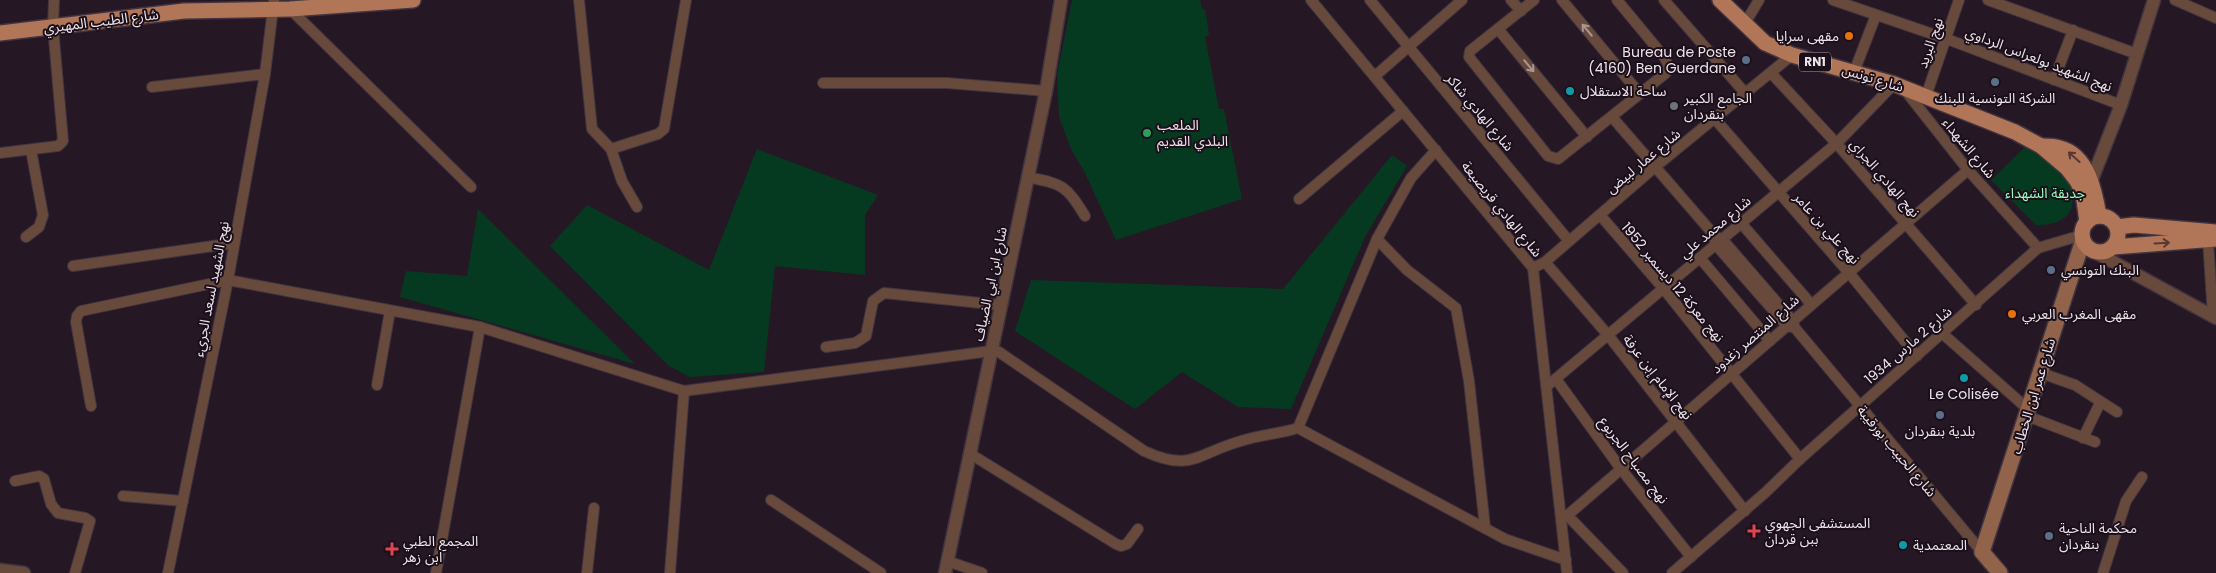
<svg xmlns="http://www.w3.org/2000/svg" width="2216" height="573" font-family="Poppins,'Noto Sans Arabic',sans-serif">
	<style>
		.green { fill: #063a20 }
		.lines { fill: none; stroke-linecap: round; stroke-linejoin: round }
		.minor-casing { stroke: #413440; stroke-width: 12 }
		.tertiary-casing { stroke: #413440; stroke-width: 15 }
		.secondary-casing { stroke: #413440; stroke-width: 18 }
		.primary-casing { stroke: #413440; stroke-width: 18 }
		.minor { stroke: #674a3b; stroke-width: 10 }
		.tertiary { stroke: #674a3b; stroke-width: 12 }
		.secondary { stroke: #91634b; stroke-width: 15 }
		.primary { stroke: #b17657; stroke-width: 15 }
		.oneway { stroke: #a99692 }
		.oneway2 { stroke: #573832 }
		.food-dot { fill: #e8710a; stroke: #1b0f1a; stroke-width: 2 }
		.service-dot { fill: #5c6f8a; stroke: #1b0f1a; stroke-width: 2 }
		.culture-dot { fill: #0f9aa8; stroke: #1b0f1a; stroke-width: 2 }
		.worship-dot { fill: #6b7280; stroke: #1b0f1a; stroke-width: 2 }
		.leisure-dot { fill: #2e9e5b; stroke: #1b0f1a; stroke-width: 2 }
		.health-dot { fill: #e0444e; stroke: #1b0f1a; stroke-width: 2 }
		.labels { text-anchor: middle; stroke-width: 4; stroke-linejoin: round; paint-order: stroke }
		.shield { fill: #1b0f1a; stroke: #ada3ac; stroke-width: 1 }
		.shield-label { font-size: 12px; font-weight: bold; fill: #ebe2ea }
		.street-label { font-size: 14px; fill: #ebe2ea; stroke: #1b0f1a }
		.poi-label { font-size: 14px; fill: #ebe2ea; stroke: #1b0f1a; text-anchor: start }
		.park-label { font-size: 14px; fill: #94fbba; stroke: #1b0f1a }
	</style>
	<rect width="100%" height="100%" fill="#251824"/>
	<!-- green -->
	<g class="green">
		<path d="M1072 0H1200L1202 9H1205L1209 34 1205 37 1219 109H1224L1242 199 1116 240 1084 171 1071 149 1059 117 1057 75Z"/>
		<path d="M2027 145 2070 178C2079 208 2069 226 2036 225L1991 180Z"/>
		<path d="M757 149 878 195 865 215V275L775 266 764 372 690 377 669 366 550 246 587 205 709 270Z"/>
		<path d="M1392 155 1407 166 1365 237 1291 409 1238 407 1182 372 1135 409 1015 331 1031 280 1283 289Z"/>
		<path d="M478 209 635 364 400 297 406 271 467 276Z"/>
	</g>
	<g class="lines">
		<!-- minor casing -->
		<g class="minor-casing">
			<g id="minor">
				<path d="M579 0 592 129 611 149 622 181 637 207"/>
				<path d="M1311 0 1533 268 1567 573"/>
				<path d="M1370 0 1569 241"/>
				<path d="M1511 0 1521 11"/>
				<path d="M1534 0 1470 51 1469 57 1548 156 1558 159 1666 73 1669 68 1665 58 1617 0"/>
				<path d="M1562 0 1640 94"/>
				<path d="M1664 0 1746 94"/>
				<path d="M1833 0 1947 39 2121 105"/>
				<path d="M1988 0 2137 54"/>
				<path d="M2175 0 2216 18"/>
				<path d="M290 9 471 187"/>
				<path d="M1744 25 1759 0"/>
				<path d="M1498 29 1587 137"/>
				<path d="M1854 72 1876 15"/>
				<path d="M1771 73 1837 144 1976 305"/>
				<path d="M1375 76 1462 0"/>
				<path d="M2054 80 2073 30"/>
				<path d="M823 83H947L1046 91"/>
				<path d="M152 87 265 74"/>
				<path d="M1904 89 1968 170 2038 248"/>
				<path d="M1926 96 1959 0"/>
				<path d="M1612 117 1715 236 1722 239 1793 321 1795 328 1982 552"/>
				<path d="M1715 119 1850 274 1917 356"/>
				<path d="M611 149 658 134 664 129 686 0"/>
				<path d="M0 153 58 146 63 141 53 27 54 0"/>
				<path d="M1027 177C1063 184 1066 185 1085 216"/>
				<path d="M1299 199 1403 111"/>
				<path d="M1600 215 1663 288 1800 459"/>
				<path d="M1741 223 1811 304"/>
				<path d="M26 237 39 227 43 215 31 150"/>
				<path d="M1377 239 1407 270 1456 308 1469 381 1485 527"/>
				<path d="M1715 240 1716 245 1787 326 1792 327"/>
				<path d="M2208 240 2213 316"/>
				<path d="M1700 258 1770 341"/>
				<path d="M1545 262 1608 335 1745 511"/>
				<path d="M73 266 234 243"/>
				<path d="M1533 268 1545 262 1655 167 1792 55"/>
				<path d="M1943 334 2029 410"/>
				<path d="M826 347 855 343 866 336 873 301 884 293 1000 305"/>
				<path d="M2041 373 2075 385 2117 412"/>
				<path d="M1556 379 1621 469 1691 557"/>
				<path d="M377 385 390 311"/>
				<path d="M1547 386 1838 142 1894 84"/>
				<path d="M91 406 76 322 77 316 81 311 228 280 480 327 684 391 991 351 999 352 1144 451C1192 473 1197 453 1241 441 1259 435 1279 434 1298 428L1505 539 1566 560"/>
				<path d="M2027 416 2095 442"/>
				<path d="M1298 428 1377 239 1411 178 1436 150"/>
				<path d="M2083 438 2100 403"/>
				<path d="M969 453 1116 544 1121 546 1127 544 1138 529"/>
				<path d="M15 481 39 476 44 479 51 504 58 513 85 518 90 521 75 573"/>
				<path d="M123 496 183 501"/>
				<path d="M771 500 881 573"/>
				<path d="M1567 515 1623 573"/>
				<path d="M1562 520 1968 170"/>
				<path d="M947 561 982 573"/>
				<path d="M168 573 228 280 265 74 274 0"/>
				<path d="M436 573 480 327"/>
				<path d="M587 573 594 508"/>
				<path d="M670 573 684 391"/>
				<path d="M1672 573 1766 492 1800 459 2038 248 2082 235"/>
				<path d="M2103 573 2126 501 2142 477"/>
			</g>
		</g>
		<!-- tertiary casing -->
		<g class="tertiary-casing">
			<g id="tertiary">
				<path d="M2091 182 2121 105 2154 0"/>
				<path d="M2093 251 2216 318"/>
				<path d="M0 570 24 573"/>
				<path d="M945 573 1046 91 1061 0"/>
			</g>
		</g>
		<!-- secondary casing -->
		<g class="secondary-casing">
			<path id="secondary" d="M2000 573 1982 552 2083 240"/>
		</g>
		<!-- primary casing -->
		<g class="primary-casing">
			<g id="primary">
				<path d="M1720 0 1765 43 1792 55 1894 84 2015 132 2041 146 2067 168 2077 181 2083 193 2087 222"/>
				<path d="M0 33 184 11 290 9 413 0"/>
				<path d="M2041 146C2047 146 2054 146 2060 148 2088 155 2095 192 2099 216"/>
				<circle cx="2100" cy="234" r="18"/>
				<path d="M2117 227 2134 225 2216 232"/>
				<path d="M2113 247 2216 239"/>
			</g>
		</g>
		<!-- minor -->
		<use href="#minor" class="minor"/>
		<!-- tertiary -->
		<use href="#tertiary" class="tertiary"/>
		<!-- secondary -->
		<use href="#secondary" class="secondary"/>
		<!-- primary -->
		<use href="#primary" class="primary"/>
	</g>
	<!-- one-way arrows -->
	<defs><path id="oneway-shaft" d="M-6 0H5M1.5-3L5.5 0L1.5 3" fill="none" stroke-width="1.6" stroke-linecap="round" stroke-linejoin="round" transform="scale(1.25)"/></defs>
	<g class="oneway">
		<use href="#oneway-shaft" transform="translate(1587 30) rotate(-130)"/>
		<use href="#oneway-shaft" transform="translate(1529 66) rotate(50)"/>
	</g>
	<g class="oneway2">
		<use href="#oneway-shaft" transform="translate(2074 157) rotate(-138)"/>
		<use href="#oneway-shaft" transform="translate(2162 243) rotate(-3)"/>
	</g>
	<!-- markers -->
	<g class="food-dot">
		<circle cx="1849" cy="36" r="5"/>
		<circle cx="2012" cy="314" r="5"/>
	</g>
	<g class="service-dot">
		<circle cx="1746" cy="60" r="5"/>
		<circle cx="1995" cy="82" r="5"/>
		<circle cx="2051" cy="270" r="5"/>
		<circle cx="1940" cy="415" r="5"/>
		<circle cx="2049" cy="536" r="5"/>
	</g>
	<g class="culture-dot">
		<circle cx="1570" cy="91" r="5"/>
		<circle cx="1964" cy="378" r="5"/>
		<circle cx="1903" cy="545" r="5"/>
	</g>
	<circle class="worship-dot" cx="1674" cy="106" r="5"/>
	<circle class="leisure-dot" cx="1147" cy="133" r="5"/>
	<g class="health-dot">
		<path d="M1751.5 523.5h5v5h5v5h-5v5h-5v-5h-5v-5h5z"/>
		<path d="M389.5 541.5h5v5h5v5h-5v5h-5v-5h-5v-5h5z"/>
	</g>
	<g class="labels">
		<!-- shield labels -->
		<rect class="shield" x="1799" y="52.5" width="32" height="19" rx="4"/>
		<g class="shield-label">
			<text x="1815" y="66">RN1</text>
		</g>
		<!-- street labels -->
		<g class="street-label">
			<text transform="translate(101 21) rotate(-7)" y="5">شارع الطيب المهيري</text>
			<text transform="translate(1930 43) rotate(-71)" y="5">نهج البريد</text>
			<text transform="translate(2039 59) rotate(21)" y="5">نهج الشهيد بولعراس الرداوي</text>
			<text transform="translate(1873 78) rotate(17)" y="5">شارع تونس</text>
			<text transform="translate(1480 112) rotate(50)" y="5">شارع الهادي شاكر</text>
			<text transform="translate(1969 148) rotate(50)" y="5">شارع الشهداء</text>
			<text transform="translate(1643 161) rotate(-40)" y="5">شارع عمار لبيض</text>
			<text transform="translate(1885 178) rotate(49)" y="5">نهج الهادي الجراي</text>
			<text transform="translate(1502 209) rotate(51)" y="5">شارع الهادي قريصيعة</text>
			<text transform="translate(1715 227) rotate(-40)" y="5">شارع محمد علي</text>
			<text transform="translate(1827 228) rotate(48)" y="5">نهج علي بن عامر</text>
			<text transform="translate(1673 282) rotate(50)" y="5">نهج معركة 12 ديسمبر 1952</text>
			<text transform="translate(990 284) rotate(-78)" y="5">شارع ابن ابي الضياف</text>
			<text transform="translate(211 289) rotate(-79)" y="5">نهج الشهيد لسعد الجريء</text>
			<text transform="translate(1755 334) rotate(-41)" y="5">شارع المنتصر زغدود</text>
			<text transform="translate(1908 345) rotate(-41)" y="5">شارع 2 مارس 1934</text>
			<text transform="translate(1658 377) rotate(52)" y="5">نهج الإمام إبن عرفة</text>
			<text transform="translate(2033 396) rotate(-73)" y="5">شارع عمر ابن الخطاب</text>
			<text transform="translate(1897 451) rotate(50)" y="5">شارع الحبيب بورقيبة</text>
			<text transform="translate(1634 460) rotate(53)" y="5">نهج مصباح الجربوع</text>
		</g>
		<!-- poi labels -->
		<g class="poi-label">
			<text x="1839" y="41" text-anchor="end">مقهى سرايا</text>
			<text x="1736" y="57" text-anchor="end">Bureau de Poste<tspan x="1736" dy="16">(4160) Ben Guerdane</tspan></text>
			<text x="1580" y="96">ساحة الاستقلال</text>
			<text x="1684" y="103">الجامع الكبير<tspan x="1684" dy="16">بنقردان</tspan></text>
			<text x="1995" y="103" text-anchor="middle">الشركة التونسية للبنك</text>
			<text x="1157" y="130">الملعب<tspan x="1157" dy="16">البلدي القديم</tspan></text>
			<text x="2061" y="275">البنك التونسي</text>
			<text x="2022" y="319">مقهى المغرب العربي</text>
			<text x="1964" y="399" text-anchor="middle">Le Colisée</text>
			<text x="1940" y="436" text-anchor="middle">بلدية بنقردان</text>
			<text x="1765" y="528">المستشفى الجهوي<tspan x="1765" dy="16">ببن قردان</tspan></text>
			<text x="2059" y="533">محكمة الناحية<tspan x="2059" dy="16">بنقردان</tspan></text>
			<text x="403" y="546">المجمع الطبي<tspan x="403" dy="16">ابن زهر</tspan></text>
			<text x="1913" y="550">المعتمدية</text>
		</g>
		<!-- park labels -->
		<g class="park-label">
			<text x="2045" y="198">جديقة الشهداء</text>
		</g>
	</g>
</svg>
